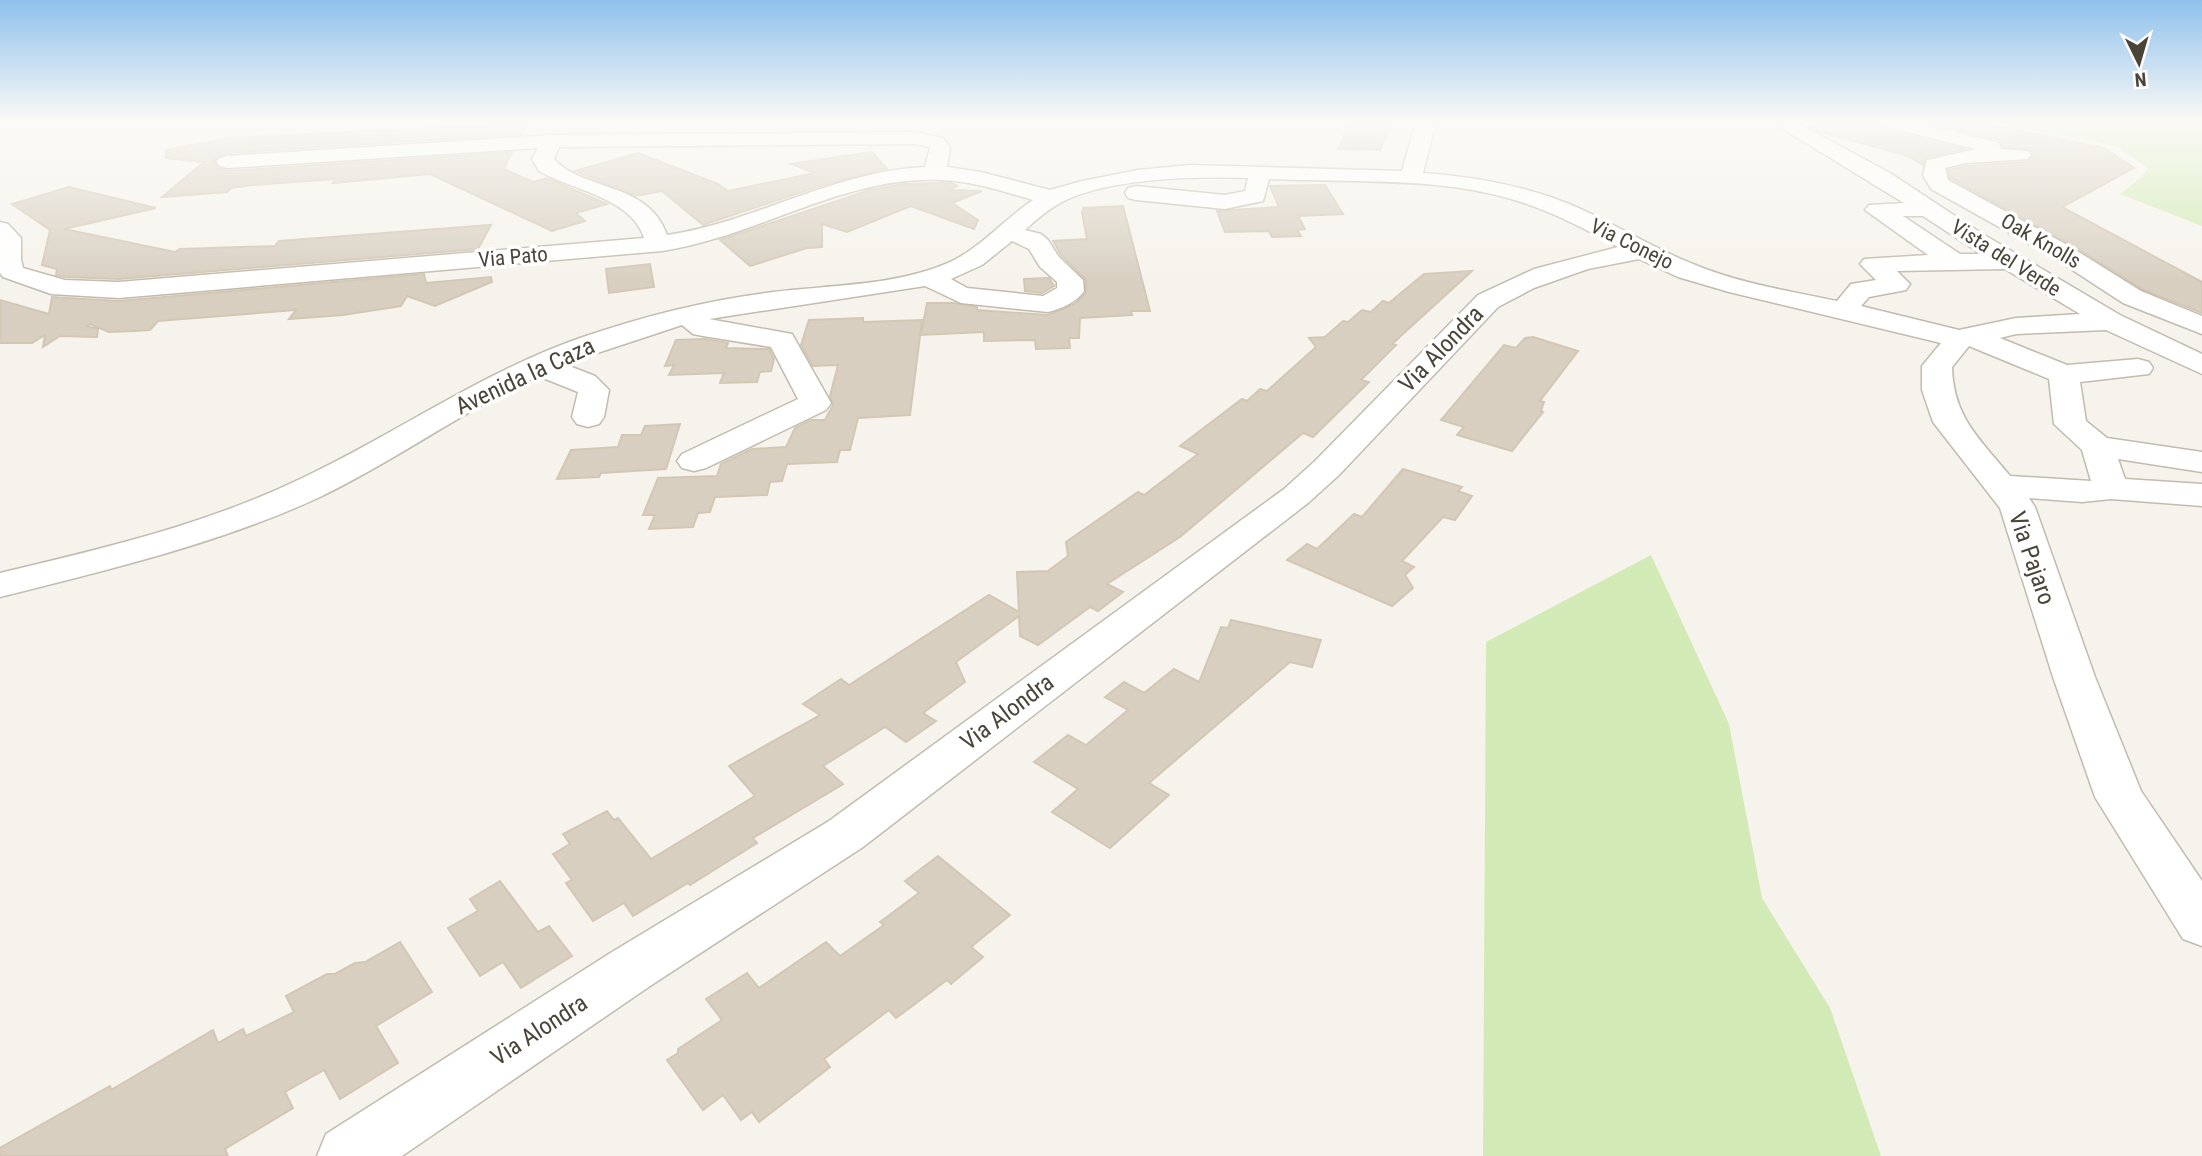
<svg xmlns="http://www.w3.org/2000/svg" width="2202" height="1156" font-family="'Roboto Condensed',sans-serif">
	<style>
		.green { fill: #d2eab5 }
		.building { fill: #d8cfc1; stroke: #d3c7b4; stroke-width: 2 }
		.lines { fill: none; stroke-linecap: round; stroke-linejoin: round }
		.minor-casing { stroke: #c2bbae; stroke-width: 3 }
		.minor { fill: #fff; fill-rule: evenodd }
		.labels { text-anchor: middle; stroke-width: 7; stroke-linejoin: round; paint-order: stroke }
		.far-street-label { font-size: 21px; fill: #4b4439; stroke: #fff }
		.street-label { font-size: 24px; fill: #4b4439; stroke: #fff }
	</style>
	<rect width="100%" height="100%" fill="#f6f3ec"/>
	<!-- green -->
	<g class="green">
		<path d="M1989 121H2202V226L2120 194 2141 178 2148 168 2115 146Z"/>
		<path d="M1651 555 1729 724 1762 898 1830 1008 1881 1156H1483L1486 642Z"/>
	</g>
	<!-- building -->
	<g class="building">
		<path d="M1350 121H1393L1380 150 1338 149Z"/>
		<path d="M1811 121H1874L1877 128 1965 149 1926 157 1923 165 1908 156 1817 131 1810 127Z"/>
		<path d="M1923 121H1974L2104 148 2134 168 2062 207 2202 282V313L2142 289 2070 244 1950 178 1948 170 1966 166 2028 162 2034 155 2030 149 2003 147 2000 140Z"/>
		<path d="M528 123 522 134 227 153 218 156 213 162 218 168 227 171 512 152 504 169 533 182 547 178 607 204 576 213 585 221 552 231 430 174 333 183 335 179 253 185 231 188 227 192 162 197 204 162 166 158V150L230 138Z"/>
		<path d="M872 152 887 169 826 184 703 225 662 191 635 196 575 171 638 153 718 184 728 191 815 173 791 164Z"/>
		<path d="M952 183 957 186 949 190 982 191 952 203 978 220 974 229 911 206 847 232 822 224V247L807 248 750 266 720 240 870 190 902 184Z"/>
		<path d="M1325 185 1343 214 1298 216 1305 229 1297 230 1301 236 1272 237 1269 231 1225 232 1217 211 1279 207 1270 186Z"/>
		<path d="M69 187 156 208 64 229 175 252 180 249 275 246 279 241 491 225 478 249 119 279 65 277 56 275 57 269 42 265 50 230 12 204Z"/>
		<path d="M1123 206 1150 311H1131L1132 315 1080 318 1079 338H1069L1070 348 1036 349 1035 340 984 341V332L921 335 927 303H954L977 307V310L1048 315 1075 304 1086 293V280L1061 255 1053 241 1087 239 1082 212 1084 213 1083 208Z"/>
		<path d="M650 264 654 287 609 293 606 269Z"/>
		<path d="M1472 271 1392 344 1396 345 1361 380 1369 382 1313 437 1303 433 1180 537 1107 584 1123 592 1098 611 1090 607 1038 645 1020 636 1019 616 956 662 965 682 923 713 936 721 906 742 885 727 823 766 843 784 753 838 757 843 690 885 688 883 633 916 624 903 593 921 566 883 572 880 553 854 570 844 563 834 607 811 614 820 618 818 651 859 755 796 729 766 820 715 803 704 841 679 849 685 989 595 1019 612 1017 572 1048 571 1068 556 1066 542 1138 492 1144 495 1198 454 1180 446 1242 399 1247 401 1260 389 1267 391 1316 347 1309 338 1325 337 1343 321 1348 322 1362 310 1371 312 1383 301 1389 303 1424 274Z"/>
		<path d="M424 274 426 283 491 277 492 282 435 306 407 296 401 306 343 315 289 319 296 310 158 321 150 330 135 331 109 332 90 324 86 326 98 329 97 337 60 336 43 347 45 335 32 343H0V300L49 314 52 297 119 301Z"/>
		<path d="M1049 278 1054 286 1042 293 1025 291 1024 279Z"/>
		<path d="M863 318V322L922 320 910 415 858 418 850 450H840L837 462 787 464 782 481 770 482 767 495 715 497 710 512 698 513 693 527 649 529 655 515H643L658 478 717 476 721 464 752 449 786 447 795 428 811 420H825L833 405 830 396 838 365 813 366 801 345 809 320Z"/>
		<path d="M1533 337 1578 351 1540 401 1544 402 1541 411 1543 412 1512 451 1457 435 1464 427 1441 420 1504 345 1516 348 1525 338Z"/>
		<path d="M705 339 728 343 726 348 769 349 774 359 771 371 760 372 757 382 720 383 724 373 669 375 674 365 665 366 676 340Z"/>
		<path d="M680 424 666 469 601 473 599 477 557 479 571 450 618 447 622 435H641L645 426Z"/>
		<path d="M1403 469 1462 487 1458 491 1472 496 1455 520 1443 517 1402 561 1414 567 1405 575 1413 588 1392 606 1287 560 1307 544 1317 549 1354 514 1362 517Z"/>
		<path d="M1231 620 1321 640 1312 667 1290 662 1149 783 1169 795 1110 848 1052 812 1078 789 1034 762 1068 735 1086 745 1128 710 1105 697 1124 682 1144 693 1174 669 1199 682 1221 627 1228 628Z"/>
		<path d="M938 856 1010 915 971 947 983 957 951 984 947 980 896 1018 889 1010 824 1059 830 1067 759 1122 752 1112 741 1120 723 1095 703 1110 667 1060 678 1053V1049L722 1020 706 999 747 973 759 988 826 942 840 956 884 925 880 922 919 893 905 881Z"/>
		<path d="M500 881 538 932 549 926 572 956 521 988 503 962 480 976 448 928 478 911 470 899Z"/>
		<path d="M400 942 432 992 376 1026 398 1063 340 1099 324 1070 285 1092 293 1108 225 1149 228 1156H0V1148L110 1086 111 1090 213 1030 218 1043 243 1029 246 1036 294 1012 286 996 327 974H335L355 963 365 962Z"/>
	</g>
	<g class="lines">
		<!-- minor casing -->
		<g class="minor-casing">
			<g id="minor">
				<path d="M1416 121H1436L1423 173C1478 177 1533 187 1583 210 1620 227 1655 249 1693 264 1738 283 1789 291 1837 301L1851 284 1876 280 1860 264 1864 259 1928 255 1865 210 1869 205 1904 203 1770 121H1794L1890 173 1981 233 2120 315 2202 354V374L2106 330 2016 334 2000 338 2067 365 2138 359 2149 362 2153 368 2149 374 2080 382 2086 421 2107 438 2202 452V472L2118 459 2125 479 2202 484V506L2111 499 2082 502 2029 498 2035 507 2095 677 2141 791 2202 881V946L2183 939 2095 797 2053 677 2000 508 1933 422 1922 390V366L1941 343 1729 292 1678 277 1639 259 1588 269 1534 288 1498 307 1339 475 1308 503 863 847 650 986 402 1156H317L326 1134 612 952 829 821 1284 489 1315 461 1478 295 1534 269 1618 247C1587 230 1555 213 1521 202 1441 176 1352 183 1269 179L1263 201 1225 209 1136 200 1128 198 1125 193 1128 188 1136 186 1225 195 1245 191 1248 178C1197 176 1110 178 1064 201 1050 208 1037 219 1025 230L1041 234 1048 240 1059 257 1083 280 1084 291C1077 302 1061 309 1048 312L961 303 925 286 709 319 792 334 831 403 826 410 706 468 694 471 682 468 677 461 682 454 798 399 771 347 703 336 693 334 682 325 564 364 595 376 609 390 604 417 599 424 588 427 577 424 572 417 578 392 538 376C463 411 395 461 320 497 218 544 108 570 0 597V573C101 549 204 525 298 480 395 435 481 372 583 337 644 316 708 300 773 292 830 285 895 286 948 263 981 248 1004 219 1033 200 1003 191 972 181 940 180 843 176 757 237 662 251L119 298 51 294 3 277 0 273V222L8 224 21 238V259L23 268 65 280 119 282 644 238C632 198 572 190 539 171L532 159 538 148 227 168 220 166 216 162 220 158 227 156 551 135 915 132 943 138 950 147 947 167 981 172 1050 190 1082 181 1138 170 1190 165 1402 171ZM915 144 930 147 925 167C834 171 756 222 667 235 648 181 584 192 554 159L559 147ZM1903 216H1923L1981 254H1960ZM1012 241 1029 249 1040 267 1057 282V288L1043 296 967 288 951 279 982 265ZM2005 269 2080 314 2016 318 1959 330 1861 306 1869 297 1906 290 1910 284 1897 271ZM1969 346 2049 379 2054 424 2082 450 2091 481 2010 476C1980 439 1953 417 1952 367Z"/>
				<path d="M1876 121H1911L1999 143 2001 149 2028 151 2031 155 2028 159 1966 163 1945 168 1948 180 2069 246 2141 291 2202 316V334L2123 303 2051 256 1931 189 1923 175 1927 160 1976 149 1878 125Z"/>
			</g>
		</g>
		<!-- minor -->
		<use href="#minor" class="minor"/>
	</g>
	<!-- sky -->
	<linearGradient id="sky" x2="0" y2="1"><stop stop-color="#8fc1ec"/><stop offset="0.43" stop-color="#fbfaf6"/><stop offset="1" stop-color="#fbfaf6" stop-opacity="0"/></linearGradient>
	<rect width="2202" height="283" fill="url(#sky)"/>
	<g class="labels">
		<!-- far-street labels -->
		<g class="far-street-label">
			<text transform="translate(2041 241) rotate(30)" y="7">Oak Knolls</text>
			<text transform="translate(1632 244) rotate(26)" y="7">Via Conejo</text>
			<text transform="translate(513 257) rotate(-5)" y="7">Via Pato</text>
			<text transform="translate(2006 258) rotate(32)" y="7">Vista del Verde</text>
		</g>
		<!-- street labels -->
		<g class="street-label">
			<text transform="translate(1441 349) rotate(-46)" y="8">Via Alondra</text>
			<text transform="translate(525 376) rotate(-25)" y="8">Avenida la Caza</text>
			<text transform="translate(2032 558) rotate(71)" y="8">Via Pajaro</text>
			<text transform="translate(1007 712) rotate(-37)" y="8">Via Alondra</text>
			<text transform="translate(539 1030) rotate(-33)" y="8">Via Alondra</text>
		</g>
	</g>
	<!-- north arrow -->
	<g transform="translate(2139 63) rotate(175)" stroke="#ffffff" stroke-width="5" paint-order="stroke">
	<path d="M0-5L12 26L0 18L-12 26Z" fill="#4b4439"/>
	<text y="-10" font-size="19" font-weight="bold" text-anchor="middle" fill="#4b4439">N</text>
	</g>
</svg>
